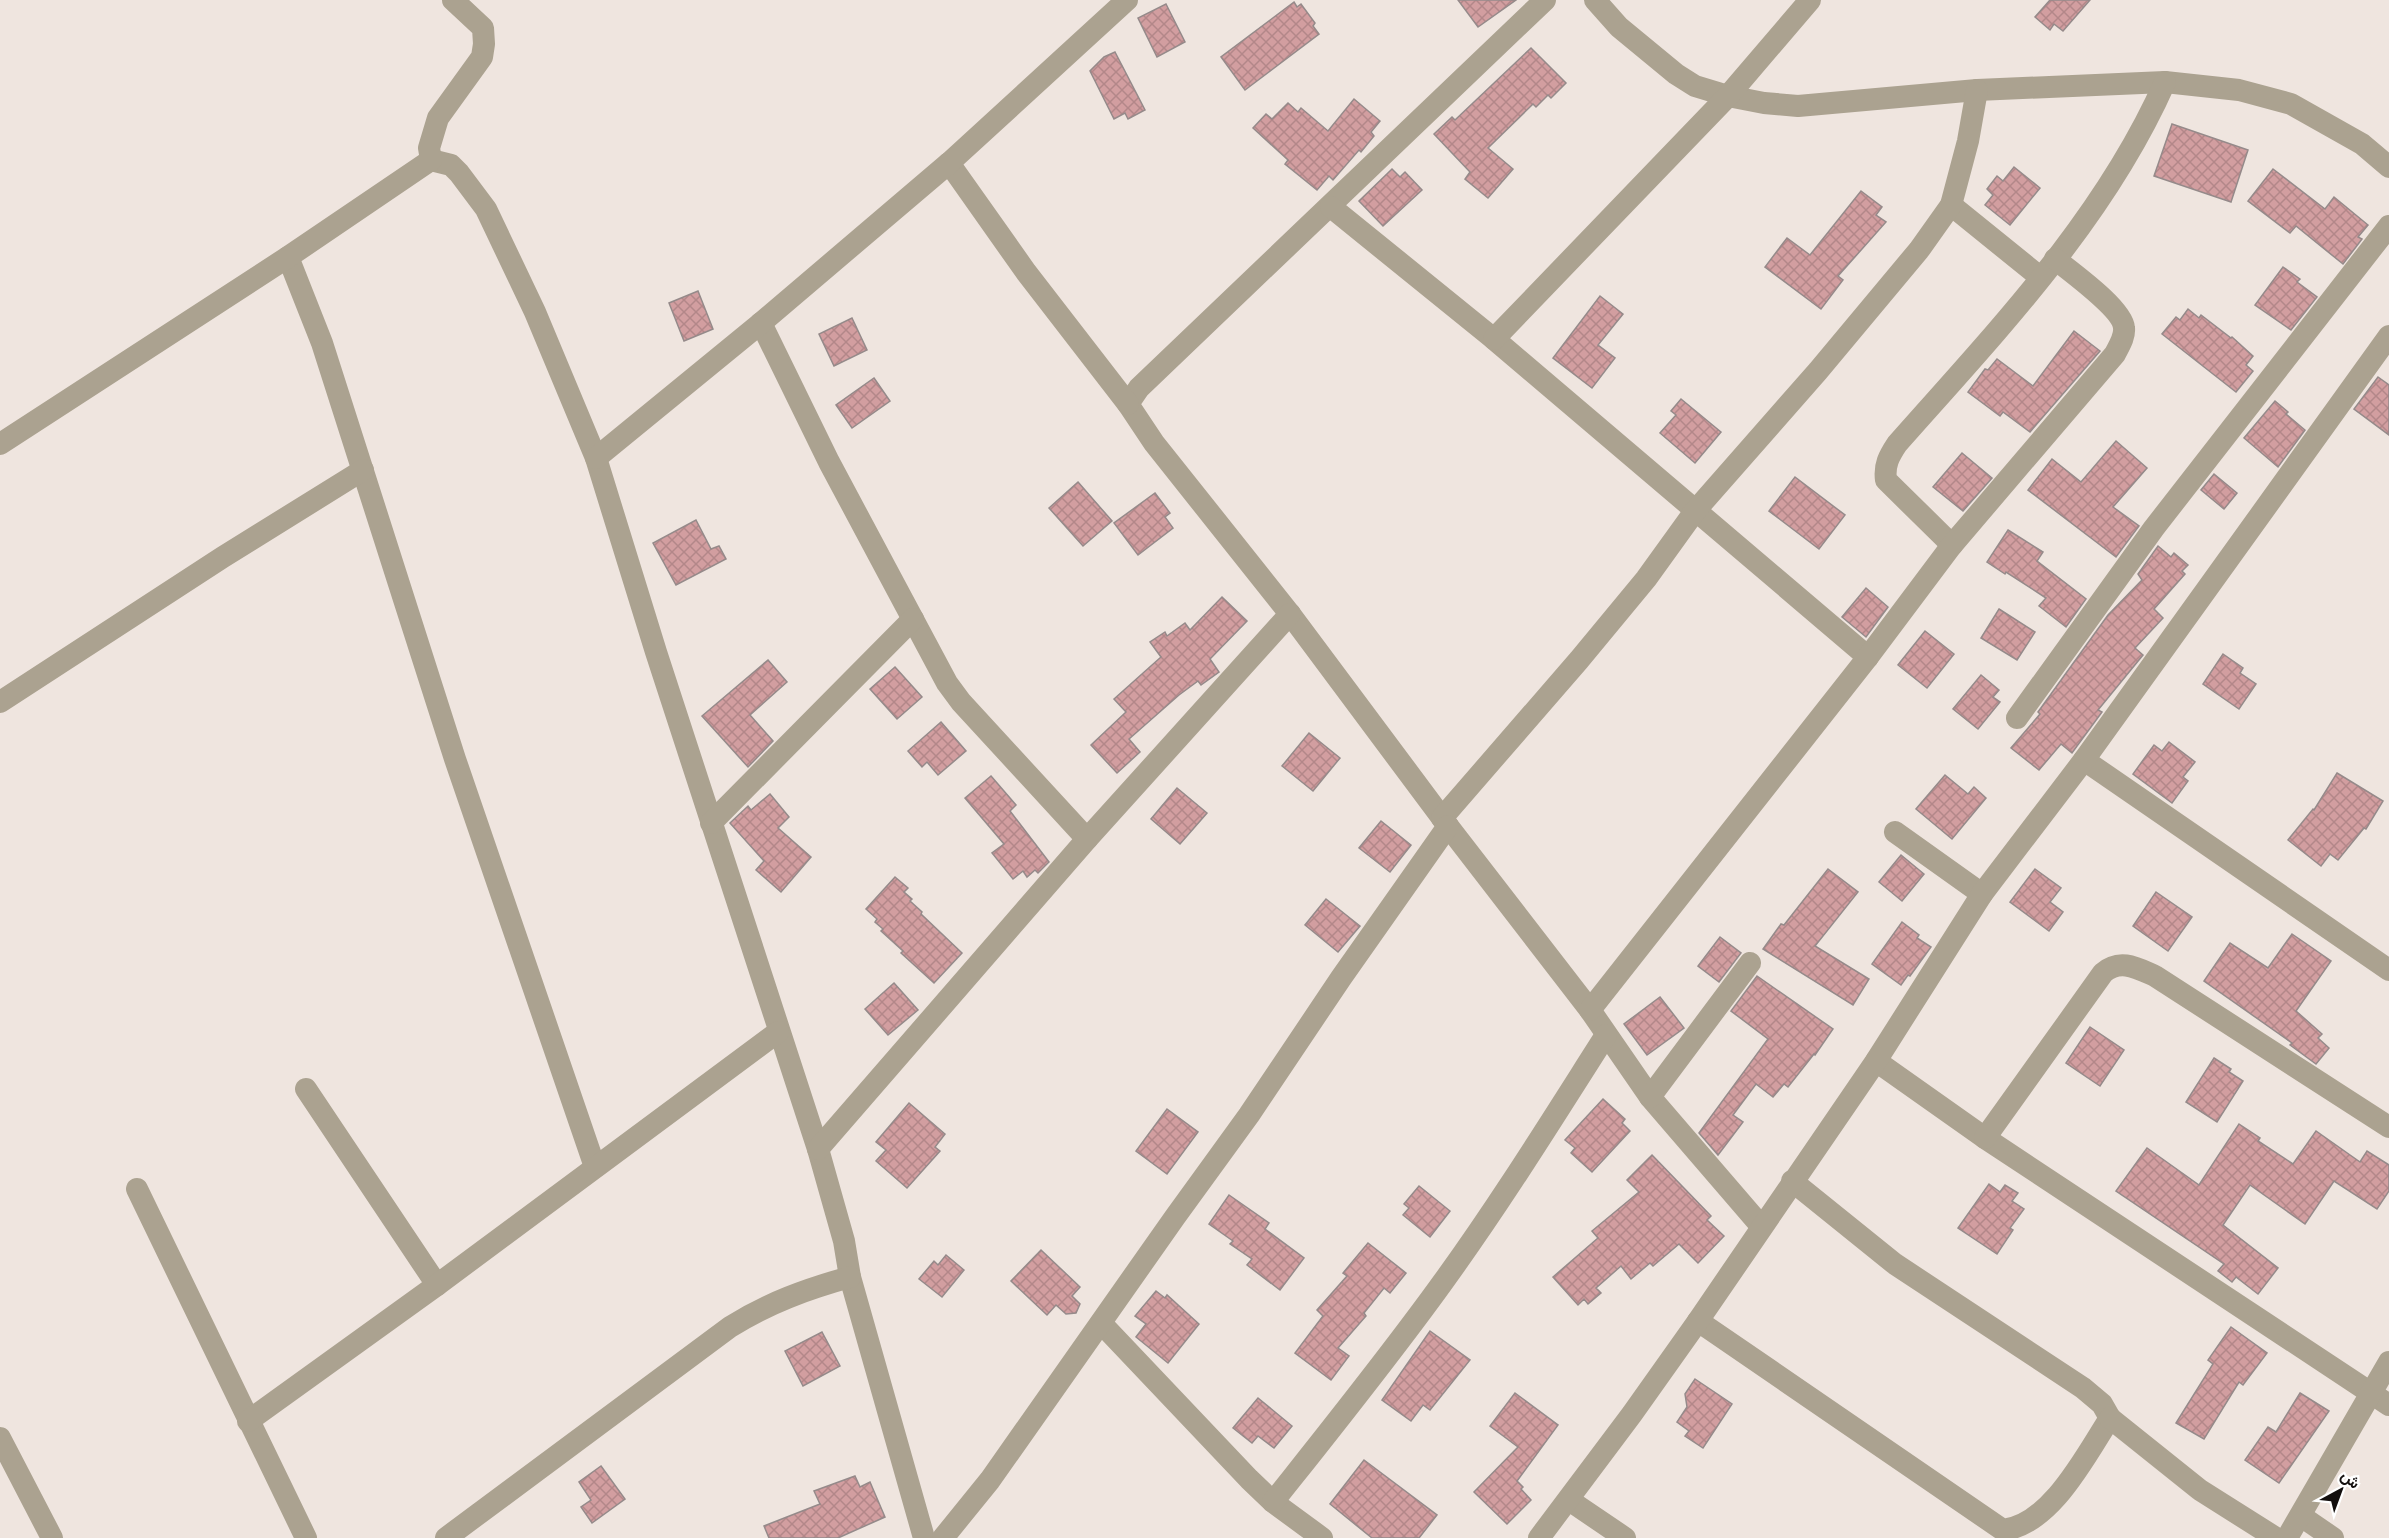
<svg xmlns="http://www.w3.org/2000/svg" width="2389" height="1538" font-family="'Public Sans',Vazirmatn,sans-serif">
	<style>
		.building { fill: url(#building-cross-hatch); stroke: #958a8a; stroke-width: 1.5 }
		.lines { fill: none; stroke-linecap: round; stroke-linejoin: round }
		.minor { stroke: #aba290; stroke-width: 22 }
	</style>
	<defs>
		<pattern id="building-cross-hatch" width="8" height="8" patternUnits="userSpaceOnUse" patternTransform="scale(1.5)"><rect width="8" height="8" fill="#d29ea0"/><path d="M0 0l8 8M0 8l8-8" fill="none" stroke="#b38789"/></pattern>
	</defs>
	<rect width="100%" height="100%" fill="#efe5df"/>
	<!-- building -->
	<g class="building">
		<path d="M1458 0H1516L1478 27Z"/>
		<path d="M2050 0H2090L2063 31 2054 24 2050 30 2035 17Z"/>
		<path d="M1294 2 1297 7 1301 4 1315 23 1313 26 1319 34 1245 90 1221 57Z"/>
		<path d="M1166 4 1185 42 1157 57 1138 18Z"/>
		<path d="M1531 48 1566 83 1551 98 1548 95 1536 107 1533 104 1488 148 1513 169 1488 198 1465 179 1470 172 1434 134 1452 117 1455 120Z"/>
		<path d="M1115 52 1145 110 1128 119 1125 113 1114 119 1090 71 1104 57Z"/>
		<path d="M1354 99 1380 121 1371 132 1374 136 1361 152 1359 150 1333 180 1329 176 1317 190 1285 164 1288 160 1253 128 1266 114 1272 119 1288 103 1298 112 1301 108 1328 131Z"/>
		<path d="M2172 124 2248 150 2231 202 2154 176Z"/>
		<path d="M2014 167 2040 188 2010 225 1985 205 1993 195 1987 189 1997 176 2003 181Z"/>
		<path d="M1392 169 1400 177 1405 172 1422 190 1383 226 1359 201Z"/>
		<path d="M2273 169 2325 209 2334 197 2368 225 2358 237 2362 239 2343 264 2296 226 2290 233 2248 201Z"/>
		<path d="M1861 191 1882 207 1876 215 1886 222 1838 276 1843 280 1821 309 1765 267 1787 238 1810 255Z"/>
		<path d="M2283 267 2300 279 2297 282 2317 297 2291 330 2255 305Z"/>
		<path d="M698 291 713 329 684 341 669 303Z"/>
		<path d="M1600 296 1623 314 1598 345 1615 358 1592 388 1553 358Z"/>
		<path d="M2188 309 2199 318 2201 315 2231 338 2232 337 2253 356 2246 365 2253 371 2236 392 2162 334 2176 317 2180 320Z"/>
		<path d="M852 318 867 350 834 366 819 334Z"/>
		<path d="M2074 331 2100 351 2030 432 2003 412 2000 416 1968 392 1985 369 1988 370 1997 359 2033 386Z"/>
		<path d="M2378 377 2389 385V435L2354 409Z"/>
		<path d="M874 378 890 401 852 428 836 405Z"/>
		<path d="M1681 399 1721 432 1695 463 1660 433 1676 415 1671 411Z"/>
		<path d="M2275 401 2288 412 2286 414 2305 430 2278 467 2244 438Z"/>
		<path d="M2116 441 2147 468 2113 507 2139 526 2116 557 2028 490 2052 459 2081 482Z"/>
		<path d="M1962 453 1992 478 1963 511 1933 487Z"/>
		<path d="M2214 474 2237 493 2224 509 2201 490Z"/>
		<path d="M1795 477 1845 515 1819 549 1769 511Z"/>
		<path d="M1078 482 1112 521 1083 546 1049 508Z"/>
		<path d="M1155 493 1170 513 1165 517 1173 528 1138 555 1114 523Z"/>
		<path d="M696 520 711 549 719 546 726 559 676 585 653 543Z"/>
		<path d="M2008 530 2043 552 2037 561 2086 599 2066 627 2039 606 2046 598 2006 572 2005 574 1987 562Z"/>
		<path d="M2158 546 2171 557 2174 553 2188 565 2182 571 2185 574 2154 609 2163 618 2135 648 2143 655 2098 710 2102 712 2072 753 2061 744 2039 770 2011 748 2040 714 2038 712 2108 615 2142 580 2138 574Z"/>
		<path d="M1866 588 1888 607 1866 637 1842 617Z"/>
		<path d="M1222 597 1247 621 1210 659 1219 672 1201 685 1198 681 1179 695 1129 739 1140 752 1117 773 1091 745 1126 712 1114 699 1161 657 1150 642 1165 632 1167 636 1185 623 1190 630Z"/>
		<path d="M1999 609 2035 632 2017 660 1981 638Z"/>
		<path d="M1925 631 1954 654 1927 688 1898 665Z"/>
		<path d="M2223 654 2243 668 2240 673 2256 684 2239 709 2203 684Z"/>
		<path d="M768 660 787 682 750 715 773 741 748 767 702 716Z"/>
		<path d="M895 667 922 697 897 719 870 689Z"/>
		<path d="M1981 675 1999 690 1993 697 2000 702 1978 729 1953 709Z"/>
		<path d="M941 722 966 751 938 775 927 762 922 767 908 751Z"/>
		<path d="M1309 733 1340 758 1313 791 1282 766Z"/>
		<path d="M2169 742 2195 762 2183 777 2188 781 2172 803 2133 774 2154 745 2162 751Z"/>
		<path d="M2337 773 2383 801 2366 829 2364 828 2338 860 2330 854 2321 866 2288 840 2313 809 2314 810Z"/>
		<path d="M1945 775 1968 794 1974 787 1986 798 1952 839 1916 809Z"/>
		<path d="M991 776 1016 805 1010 811 1049 862 1038 873 1035 870 1027 877 1023 871 1013 879 992 853 1004 844 965 798Z"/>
		<path d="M1177 788 1207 813 1180 844 1151 819Z"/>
		<path d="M770 794 789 817 778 828 811 857 781 892 756 870 764 861 730 823 748 806 751 810Z"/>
		<path d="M1381 821 1411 845 1390 872 1359 848Z"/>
		<path d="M1901 855 1924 874 1902 901 1879 882Z"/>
		<path d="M1828 869 1858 892 1815 946 1869 979 1853 1005 1763 949 1781 924 1784 925Z"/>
		<path d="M2035 869 2061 888 2050 902 2063 912 2049 931 2010 902Z"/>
		<path d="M895 877 908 888 904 892 912 899 910 901 922 912 921 914 962 953 934 983 901 953 903 951 881 931 883 929 875 922 877 919 866 909Z"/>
		<path d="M2156 892 2192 917 2168 951 2133 926Z"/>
		<path d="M1326 899 1360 926 1338 952 1305 925Z"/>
		<path d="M1902 922 1919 935 1917 938 1931 947 1910 976 1908 975 1901 985 1872 964Z"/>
		<path d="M2292 934 2331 961 2296 1011 2322 1034 2318 1038 2329 1048 2316 1064 2290 1045 2292 1043 2204 981 2230 943 2268 968Z"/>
		<path d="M1720 937 1741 953 1719 982 1698 966Z"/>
		<path d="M1757 976 1833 1029 1815 1055 1814 1054 1788 1087 1784 1084 1773 1097 1756 1084 1733 1115 1743 1122 1718 1155 1699 1133 1768 1039 1731 1011Z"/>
		<path d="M894 983 918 1010 888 1035 865 1009Z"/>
		<path d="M1660 997 1684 1028 1647 1055 1624 1024Z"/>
		<path d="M2090 1027 2124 1050 2100 1086 2066 1063Z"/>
		<path d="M2214 1058 2231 1069 2229 1072 2243 1081 2217 1122 2186 1102Z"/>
		<path d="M1603 1099 1625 1119 1622 1123 1630 1131 1592 1172 1571 1153 1575 1148 1565 1140Z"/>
		<path d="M909 1103 945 1134 935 1147 940 1151 907 1188 876 1161 886 1150 876 1142Z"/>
		<path d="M1167 1109 1198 1132 1167 1174 1136 1151Z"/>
		<path d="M2239 1124 2260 1138 2258 1141 2293 1164 2316 1131 2360 1162 2367 1151 2389 1165V1191L2377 1209 2334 1181 2305 1224 2250 1185 2223 1225 2278 1268 2258 1294 2236 1277 2232 1282 2218 1271 2224 1264 2116 1191 2147 1148 2199 1185Z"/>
		<path d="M1652 1155 1711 1216 1707 1220 1724 1236 1698 1263 1679 1244 1653 1266 1650 1263 1631 1279 1621 1266 1596 1288 1601 1293 1588 1304 1584 1299 1578 1305 1553 1277 1598 1238 1592 1231 1639 1192 1627 1180Z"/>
		<path d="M1989 1184 2000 1192 2005 1185 2018 1193 2012 1201 2024 1209 2010 1228 2013 1230 1997 1254 1958 1228Z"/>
		<path d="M1419 1186 1450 1211 1430 1237 1403 1215 1409 1208 1404 1204Z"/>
		<path d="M1229 1195 1269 1223 1265 1229 1304 1258 1280 1290 1247 1265 1252 1259 1230 1244 1233 1241 1209 1224Z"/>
		<path d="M1368 1243 1406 1273 1390 1293 1384 1288 1364 1313 1366 1316 1338 1348 1349 1356 1331 1380 1295 1353 1323 1316 1317 1310 1347 1276 1343 1273Z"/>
		<path d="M1041 1250 1080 1287 1072 1296 1080 1304 1076 1313 1066 1314 1056 1305 1047 1315 1011 1281Z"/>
		<path d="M946 1255 964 1270 942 1297 919 1279 934 1261 938 1265Z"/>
		<path d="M1156 1291 1165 1298 1167 1295 1199 1324 1168 1363 1136 1337 1146 1324 1135 1316Z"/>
		<path d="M2231 1327 2267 1353 2243 1385 2239 1382 2204 1439 2176 1423 2213 1364 2208 1360Z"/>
		<path d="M1430 1331 1470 1360 1430 1410 1423 1405 1411 1421 1382 1400Z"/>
		<path d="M822 1332 840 1366 803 1386 785 1351Z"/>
		<path d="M1695 1379 1732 1404 1703 1448 1685 1436 1689 1431 1677 1422 1687 1407 1685 1394Z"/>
		<path d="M1515 1393 1558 1425 1517 1481 1523 1487 1521 1489 1531 1500 1507 1524 1474 1492 1518 1447 1490 1426Z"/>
		<path d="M2300 1393 2329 1411 2279 1483 2245 1460 2268 1427 2276 1432Z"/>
		<path d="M1258 1398 1292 1426 1274 1448 1258 1436 1252 1443 1233 1428Z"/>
		<path d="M1364 1460 1437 1515 1419 1538H1372L1330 1504Z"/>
		<path d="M601 1466 625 1499 592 1523 581 1507 591 1500 579 1482Z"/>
		<path d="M855 1476 860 1487 870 1482 885 1517 838 1538H769L764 1526 820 1504 814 1491Z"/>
	</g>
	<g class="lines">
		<!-- minor -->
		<g class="minor">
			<path d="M1545 0 1139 388 1128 404 1154 443 1290 614 1448 826 1590 1010 1650 1097 1761 1226"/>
			<path d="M1595 0 1619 27 1676 74 1695 86 1728 96 1764 103 1798 106 1977 90 2165 82 2239 90 2291 104 2362 144 2389 167"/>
			<path d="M431 160 451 165 459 173 486 209 535 312 596 458 656 652 818 1149 844 1241 850 1277 924 1538"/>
			<path d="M949 163 1026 272 1128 404"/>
			<path d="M1951 205 2040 277"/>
			<path d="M1331 207 1494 339 1868 657"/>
			<path d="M288 257 322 343 455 759 595 1167"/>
			<path d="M761 323 829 462 947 683 961 702 1087 839"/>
			<path d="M1494 339 1728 96 1810 0"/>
			<path d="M0 444 288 257 431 160 429 148 438 118 482 57 484 44 483 28 453 0"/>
			<path d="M596 458 761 323 949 163 1127 0"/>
			<path d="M1952 545 1886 480C1884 465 1889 456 1897 444 1996 332 2104 220 2165 82"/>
			<path d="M0 702 223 557 363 470"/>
			<path d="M2017 718 2154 528 2389 226"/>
			<path d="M2084 760 2389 970"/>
			<path d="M1442 818 1579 660 1646 579 1695 511 1818 371 1919 250 1951 205 1968 141 1977 90"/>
			<path d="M711 823 913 619"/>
			<path d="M1895 832 1982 894"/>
			<path d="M1590 1010 1868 657 1952 545 2115 354C2119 346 2125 337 2124 328 2123 309 2071 272 2055 259"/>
			<path d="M1876 1061 1985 1138 2389 1405"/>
			<path d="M306 1089 437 1285"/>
			<path d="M1650 1097 1750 963"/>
			<path d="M1985 1138 2103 973C2120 958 2137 968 2155 976L2389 1127"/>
			<path d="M818 1149 1087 839 1290 614"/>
			<path d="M137 1189 306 1538"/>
			<path d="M1698 1321 2003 1530C2051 1525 2086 1455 2110 1418L2102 1404 2083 1388 1895 1264 1792 1181"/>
			<path d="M1101 1323 1249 1479 1273 1502 1322 1538"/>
			<path d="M2110 1418 2200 1490 2276 1538"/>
			<path d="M248 1421 437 1285 778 1032"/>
			<path d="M0 1438 52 1538"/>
			<path d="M1569 1500 1625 1538"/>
			<path d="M1273 1502C1331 1429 1389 1357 1443 1282 1501 1202 1553 1118 1606 1035"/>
			<path d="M2301 1516 2333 1538"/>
			<path d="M446 1538 730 1327C768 1303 807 1289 850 1277"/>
			<path d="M943 1538 990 1480 1175 1217 1249 1115 1341 978 1448 826"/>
			<path d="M1539 1538 1632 1414 1698 1321 1876 1061 1982 894 2084 760 2389 336"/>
			<path d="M2287 1538 2389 1362"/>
		</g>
	</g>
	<!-- north arrow -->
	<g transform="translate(2341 1490) rotate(41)" stroke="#ffffff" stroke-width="4.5" paint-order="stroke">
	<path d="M0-4.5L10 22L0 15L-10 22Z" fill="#130f0e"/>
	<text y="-9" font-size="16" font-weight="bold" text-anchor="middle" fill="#130f0e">ش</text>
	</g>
</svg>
